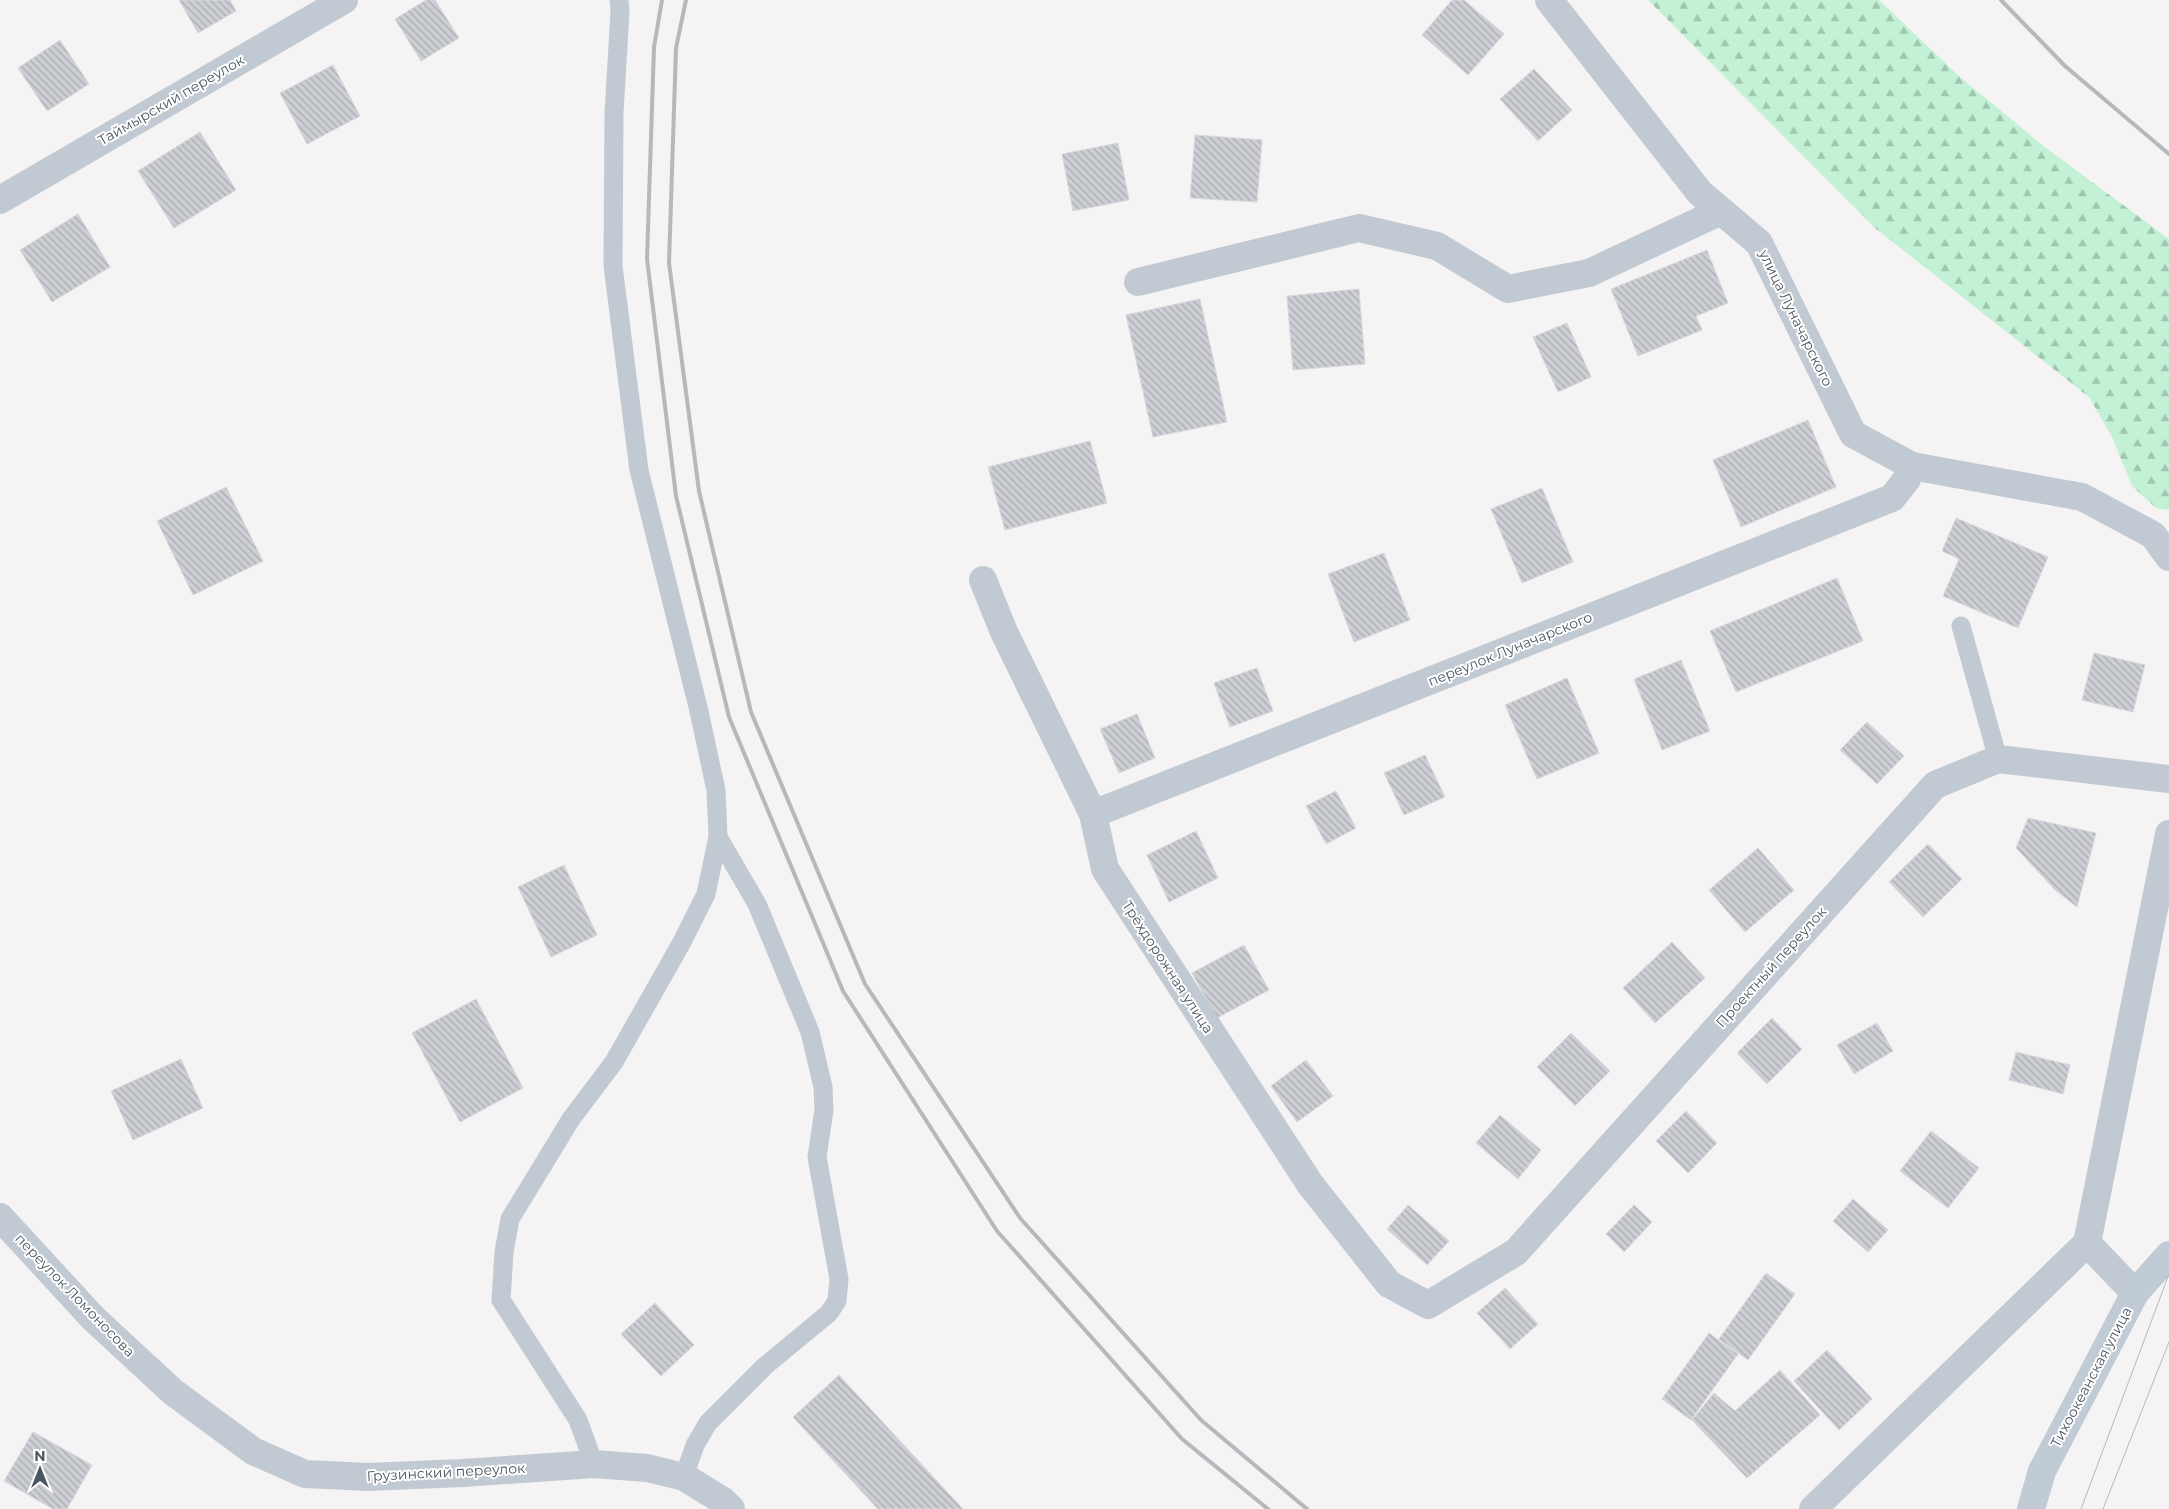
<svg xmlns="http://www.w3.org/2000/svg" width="2169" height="1509" font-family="Montserrat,sans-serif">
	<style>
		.forest { fill: url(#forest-firs) }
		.building { fill: url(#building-back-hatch); stroke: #d7d9de }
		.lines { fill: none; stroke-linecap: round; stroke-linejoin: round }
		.lane { stroke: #c1cad2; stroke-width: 19 }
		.street { stroke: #c1cad2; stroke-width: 28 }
		.secondary { stroke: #c1cbd6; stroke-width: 28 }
		.tram { stroke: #b5b8bd; stroke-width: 1 }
		.rail { stroke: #b5b8bd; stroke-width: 4 }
		.labels { text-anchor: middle; stroke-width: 4; stroke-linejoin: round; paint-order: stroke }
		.street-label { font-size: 14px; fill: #4a5661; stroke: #fff }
	</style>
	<defs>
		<pattern id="forest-firs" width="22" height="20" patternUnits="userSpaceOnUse" patternTransform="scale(1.25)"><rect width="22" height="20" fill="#c3f1d5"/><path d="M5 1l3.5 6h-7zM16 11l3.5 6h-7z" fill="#a0c6b0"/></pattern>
		<pattern id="building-back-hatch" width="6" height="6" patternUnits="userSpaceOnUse" patternTransform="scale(1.25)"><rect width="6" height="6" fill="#cdcfd5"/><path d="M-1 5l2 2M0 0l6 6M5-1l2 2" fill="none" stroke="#a8abb0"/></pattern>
	</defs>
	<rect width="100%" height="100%" fill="#f5f3f3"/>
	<!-- forest -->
	<path class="forest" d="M1648 0H1879L1961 78 2046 148 2169 239V510L2156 508 2132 486 2112 437 2089 397 1875 228Z"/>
	<!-- building -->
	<g class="building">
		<path d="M179 0H230L236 11 198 33Z"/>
		<path d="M426 0H435L459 38 421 61 395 19Z"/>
		<path d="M1452 0H1464L1504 34 1468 75 1422 35Z"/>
		<path d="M60 40 89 84 47 111 18 68Z"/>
		<path d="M333 65 360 116 307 144 280 93Z"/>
		<path d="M1534 69 1572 110 1538 141 1500 99Z"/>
		<path d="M200 132 236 190 174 228 138 171Z"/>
		<path d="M1195 135 1262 140 1257 202 1190 198Z"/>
		<path d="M1118 143 1129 200 1073 211 1062 154Z"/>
		<path d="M78 214 110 267 52 302 20 250Z"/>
		<path d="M1707 250 1728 303 1696 316 1702 330 1638 356 1611 289Z"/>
		<path d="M1359 289 1365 364 1293 370 1287 296Z"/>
		<path d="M1200 299 1227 422 1153 437 1126 315Z"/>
		<path d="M1567 323 1591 377 1558 392 1533 337Z"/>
		<path d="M1808 420 1836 487 1741 527 1713 460Z"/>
		<path d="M1090 441 1107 503 1005 530 988 467Z"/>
		<path d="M226 487 263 561 193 595 157 521Z"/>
		<path d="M1542 488 1573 562 1522 583 1491 509Z"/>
		<path d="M1956 518 2048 557 2018 628 1943 596 1959 559 1942 551Z"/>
		<path d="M1384 553 1410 620 1354 642 1328 574Z"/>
		<path d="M1837 578 1863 641 1736 692 1710 631Z"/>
		<path d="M2094 653 2145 665 2133 712 2082 700Z"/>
		<path d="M1681 660 1710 731 1662 750 1634 679Z"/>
		<path d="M1257 668 1273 711 1230 727 1214 683Z"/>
		<path d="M1567 678 1599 753 1537 779 1505 705Z"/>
		<path d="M1137 714 1155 758 1119 773 1100 729Z"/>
		<path d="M1867 722 1904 756 1877 784 1840 750Z"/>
		<path d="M1425 755 1445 797 1404 815 1384 773Z"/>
		<path d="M1336 791 1356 828 1326 844 1306 806Z"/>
		<path d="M2028 818 2096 833 2077 907 2055 890 2016 848Z"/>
		<path d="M1196 831 1218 878 1169 902 1147 855Z"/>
		<path d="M1928 844 1962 879 1923 917 1889 882Z"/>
		<path d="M1758 848 1794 890 1745 932 1709 890Z"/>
		<path d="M564 865 597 935 551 957 518 887Z"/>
		<path d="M1672 942 1705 978 1655 1023 1623 988Z"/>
		<path d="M1244 945 1269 990 1217 1018 1192 973Z"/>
		<path d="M476 999 523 1088 460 1122 412 1033Z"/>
		<path d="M1772 1018 1802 1049 1767 1084 1737 1053Z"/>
		<path d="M1877 1023 1893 1051 1854 1074 1837 1045Z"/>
		<path d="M1571 1033 1610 1071 1575 1106 1537 1067Z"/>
		<path d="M2016 1052 2070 1065 2063 1094 2009 1080Z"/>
		<path d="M181 1059 203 1108 133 1140 111 1091Z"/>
		<path d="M1306 1060 1333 1096 1297 1122 1271 1086Z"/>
		<path d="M1686 1111 1717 1143 1688 1173 1656 1141Z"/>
		<path d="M1500 1115 1541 1150 1518 1179 1476 1143Z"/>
		<path d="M1931 1131 1979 1168 1948 1208 1900 1171Z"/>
		<path d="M1853 1199 1888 1230 1868 1252 1833 1221Z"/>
		<path d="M1408 1205 1449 1241 1427 1265 1387 1229Z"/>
		<path d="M1634 1205 1652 1222 1624 1252 1606 1234Z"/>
		<path d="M1766 1273 1795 1294 1748 1360 1719 1339Z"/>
		<path d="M1505 1288 1538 1324 1510 1349 1477 1313Z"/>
		<path d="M655 1303 694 1345 661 1376 621 1334Z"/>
		<path d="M1709 1333 1738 1354 1691 1420 1662 1399Z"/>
		<path d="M1827 1350 1872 1399 1839 1430 1794 1381Z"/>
		<path d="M1780 1370 1820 1415 1747 1478 1692 1420 1714 1393 1735 1411Z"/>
		<path d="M839 1375 963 1509H878L793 1417Z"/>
		<path d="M33 1432 92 1465 67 1509H53L4 1481Z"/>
	</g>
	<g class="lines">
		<!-- lane -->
		<g class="lane">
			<path d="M1961 626 1998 759"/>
			<path d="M594 1464 578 1420 501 1300 504 1252 510 1219 571 1119 614 1062 682 942 706 894 718 837 716 790 698 707 639 470 613 266 614 113 620 12 619 0"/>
			<path d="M684 1477 695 1445 708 1423 765 1366 829 1313 837 1301 839 1279 817 1157 824 1110 823 1087 810 1032 757 904 718 837"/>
		</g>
		<!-- street -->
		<g class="street">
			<path d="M1549 0 1700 193 1759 243 1853 434 1912 466 2082 497 2153 535 2169 557"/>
			<path d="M0 200 344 0"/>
			<path d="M1138 282 1359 228 1437 246 1508 289 1589 273 1721 211"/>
			<path d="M983 580 1004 632 1093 814 1105 869 1310 1184 1389 1284 1428 1305 1516 1252 1935 785 1998 759 2169 779"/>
			<path d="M1093 814 1892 498 1907 479 1912 466"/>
			<path d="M0 1217 93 1318 173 1392 253 1451 305 1474 368 1477 462 1473 594 1464 647 1468 684 1477 723 1501 731 1509"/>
			<path d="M2087 1243 2135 1293"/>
			<path d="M1813 1509 2087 1243 2169 834"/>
		</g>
		<!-- secondary -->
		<path class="secondary" d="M2031 1509 2042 1471 2135 1293 2169 1255"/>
		<!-- tram -->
		<g class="tram">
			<path d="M2081 1509 2169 1274"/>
			<path d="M2103 1509 2169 1342"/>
		</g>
		<!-- rail -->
		<g class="rail">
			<path d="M662 0 654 47 647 259 676 496 729 717 843 991 997 1231 1182 1439 1268 1509"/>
			<path d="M686 0 676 48 669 263 699 491 751 712 865 984 1020 1218 1201 1420 1307 1509"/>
			<path d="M2001 0 2065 66 2169 154"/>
		</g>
	</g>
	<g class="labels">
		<!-- street labels -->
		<g class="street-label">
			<text transform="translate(171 100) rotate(-30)" y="5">Таймырский переулок</text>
			<text transform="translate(1796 318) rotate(64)" y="5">улица Луначарского</text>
			<text transform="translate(1510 649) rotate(-22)" y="5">переулок Луначарского</text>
			<text transform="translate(1168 967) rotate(57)" y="5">Трёхдорожная улица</text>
			<text transform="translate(1771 967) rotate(-48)" y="5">Проектный переулок</text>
			<text transform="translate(75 1295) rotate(46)" y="5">переулок Ломоносова</text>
			<text transform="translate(2091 1377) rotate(-62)" y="5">Тихоокеанская улица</text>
			<text transform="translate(446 1472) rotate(-3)" y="5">Грузинский переулок</text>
		</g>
	</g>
	<!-- north arrow -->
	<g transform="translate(40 1469)" stroke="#ffffff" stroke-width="4" paint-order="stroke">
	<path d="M0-4L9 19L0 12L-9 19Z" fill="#4a5661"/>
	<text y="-8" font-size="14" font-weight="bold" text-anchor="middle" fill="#4a5661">N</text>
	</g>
</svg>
